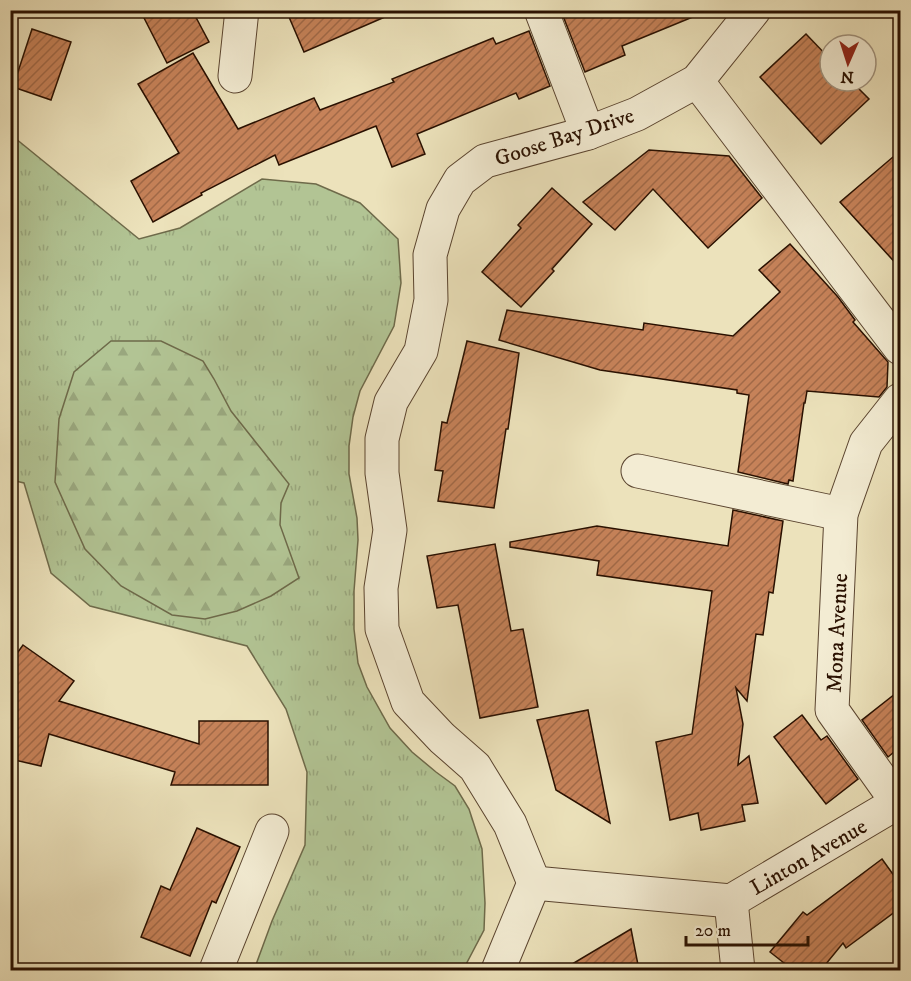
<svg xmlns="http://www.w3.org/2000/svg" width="911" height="981" font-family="'IM FELL DW Pica',serif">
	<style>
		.grass { fill: url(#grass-tufts); stroke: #6e6a4a; stroke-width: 1.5 }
		.forest { fill: url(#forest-firs); stroke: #6e6a4a; stroke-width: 1.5 }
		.building { fill: url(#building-hatch); stroke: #291000; stroke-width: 1.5 }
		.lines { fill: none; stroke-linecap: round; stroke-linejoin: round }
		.minor-casing { stroke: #5a442f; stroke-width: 35 }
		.minor { stroke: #f3ecd3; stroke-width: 33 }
		.labels { text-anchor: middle; stroke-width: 5; stroke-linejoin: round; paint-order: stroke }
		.street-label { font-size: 22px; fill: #291000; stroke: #f3ecd3 }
	</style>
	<defs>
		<pattern id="grass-tufts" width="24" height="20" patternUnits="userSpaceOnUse" patternTransform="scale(1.5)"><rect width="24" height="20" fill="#b2c494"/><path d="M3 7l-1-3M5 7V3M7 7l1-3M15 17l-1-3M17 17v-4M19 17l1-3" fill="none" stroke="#99a77e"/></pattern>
		<pattern id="forest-firs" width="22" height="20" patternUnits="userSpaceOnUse" patternTransform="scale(1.5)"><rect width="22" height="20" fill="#b2c494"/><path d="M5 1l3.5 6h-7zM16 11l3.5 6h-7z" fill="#99a77e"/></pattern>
		<pattern id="building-hatch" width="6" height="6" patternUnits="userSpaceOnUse" patternTransform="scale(1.5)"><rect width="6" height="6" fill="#c68259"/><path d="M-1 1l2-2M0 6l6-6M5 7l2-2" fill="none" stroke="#a16947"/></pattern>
	</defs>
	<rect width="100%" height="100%" fill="#ece2bb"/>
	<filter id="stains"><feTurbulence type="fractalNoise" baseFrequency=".00333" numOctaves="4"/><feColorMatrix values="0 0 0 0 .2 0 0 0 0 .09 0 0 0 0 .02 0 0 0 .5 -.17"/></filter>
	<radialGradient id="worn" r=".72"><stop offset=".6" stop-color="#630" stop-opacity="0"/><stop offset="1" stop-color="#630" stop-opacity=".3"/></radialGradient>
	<!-- grass -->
	<path class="grass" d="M10 134 139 239 180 228 262 179 316 184 360 203 398 239 401 283 394 326 360 391 353 417 349 446V474L357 518 358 540 354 591V629L358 663 367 687 390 728 412 752 436 772 455 786 469 809 482 849 485 903 484 930 463 970H254L272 921 305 845 307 772 286 709 247 646 90 606 51 573 24 483 11 480Z"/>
	<!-- forest -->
	<path class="forest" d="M111 341H161L203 361 214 379 231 411 289 484 281 503 280 525 299 578 271 596 237 611 205 619 172 615 121 586 85 549 55 482 59 419 74 372Z"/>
	<!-- building -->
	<g class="building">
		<path d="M140 10H192L209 42 167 63Z"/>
		<path d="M286 10H401L304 52Z"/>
		<path d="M577 10H705V12L622 46 625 55 585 72 563 16Z"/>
		<path d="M32 29 71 42 51 100 13 87Z"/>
		<path d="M529 31 550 86 519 99 516 93 417 134 425 154 392 167 376 126 279 165 275 155 201 193 202 195 153 222 131 181 179 153 138 84 193 53 238 129 314 98 320 110 394 82 392 79 493 38 496 44Z"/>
		<path d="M806 34 830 59V81H851L869 99 821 144 760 77Z"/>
		<path d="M649 150 729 156 762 198 708 248 653 189 615 230 583 202Z"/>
		<path d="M900 151V268L840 202Z"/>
		<path d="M552 188 592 224 552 269 554 271 521 307 482 272 521 228 518 225Z"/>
		<path d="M790 244 838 297 855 320 853 322 888 362 887 387 879 397 807 391 805 403H804L793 481 789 480 788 484 738 472 749 395 737 393V390L600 370 499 340 507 310 643 330 644 323 733 336 780 292 759 270Z"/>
		<path d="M467 341 519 353 508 429H506L494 508 438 501 443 471 435 470 442 422 447 423Z"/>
		<path d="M733 510 783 521 773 593 769 592 763 635 756 634 747 701 736 688 743 724 738 765 749 756 758 803 742 805 745 821 701 830 698 813 670 820 656 742 692 734 712 591 597 575 599 561 510 547V542L597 526 728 546Z"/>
		<path d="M495 544 511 631 523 629 538 707 480 718 458 605 437 608 427 556Z"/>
		<path d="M23 645 74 681 59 701 199 744V721H268V785H171L175 772 49 734 41 766 10 759V742L17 715 10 710V663Z"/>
		<path d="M900 690V747L888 757 862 720Z"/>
		<path d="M588 710 610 823 556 790 537 720Z"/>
		<path d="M802 715 821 740 827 736 858 779 826 804 774 737Z"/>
		<path d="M197 828 240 847 216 903 212 901 190 956 141 937 161 886 170 890Z"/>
		<path d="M882 859 900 884V908L846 948 843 943 821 970H793L770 952 803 912 807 915Z"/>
		<path d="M631 929 639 970H562Z"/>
	</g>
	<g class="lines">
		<!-- minor casing -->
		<g class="minor-casing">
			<g id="minor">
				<path d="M541 10 588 133"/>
				<path d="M235 76 242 10"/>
				<path d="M697 81 900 348"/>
				<path d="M638 471 841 514"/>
				<path d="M898 803 832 710 841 514 866 443 900 400"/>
				<path d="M534 883 510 824 475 767 442 738 408 702 382 629 381 588 390 530 382 473V439L391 402 421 351 431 300 430 255 443 209 460 180 485 161 588 133 637 114 697 81 754 10"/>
				<path d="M534 883 731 901 900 801"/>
				<path d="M731 901 738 970"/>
				<path d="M216 970 272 831"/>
				<path d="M498 970 534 883"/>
			</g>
		</g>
		<!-- minor -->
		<use href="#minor" class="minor"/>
	</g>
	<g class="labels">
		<!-- street labels -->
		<g class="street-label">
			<text transform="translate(564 136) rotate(-18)" y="8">Goose Bay Drive</text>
			<text transform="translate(836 633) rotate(-87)" y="8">Mona Avenue</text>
			<text transform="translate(808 856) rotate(-30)" y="8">Linton Avenue</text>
		</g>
	</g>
	<!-- margin -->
	<rect width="911" height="981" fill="none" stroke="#ece2bb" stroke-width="36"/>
	<rect x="12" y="12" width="887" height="957" fill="none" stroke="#291000" stroke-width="3"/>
	<rect x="18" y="18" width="875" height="945" fill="none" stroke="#291000" stroke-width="1.5"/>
	<!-- north arrow -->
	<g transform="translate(848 63) rotate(183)"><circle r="28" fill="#f3ecd3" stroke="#a2947f" stroke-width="1.5"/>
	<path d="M0-4.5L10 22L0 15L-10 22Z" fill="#8f2418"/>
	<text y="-9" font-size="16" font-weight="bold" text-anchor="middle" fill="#291000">N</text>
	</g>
	<!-- scale -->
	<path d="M686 936v9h122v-9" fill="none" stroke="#291000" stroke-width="3"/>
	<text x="695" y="936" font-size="18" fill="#291000" stroke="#f3ecd3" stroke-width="4.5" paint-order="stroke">20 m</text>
	<rect width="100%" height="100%" filter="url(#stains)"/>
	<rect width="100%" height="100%" fill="url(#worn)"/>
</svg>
